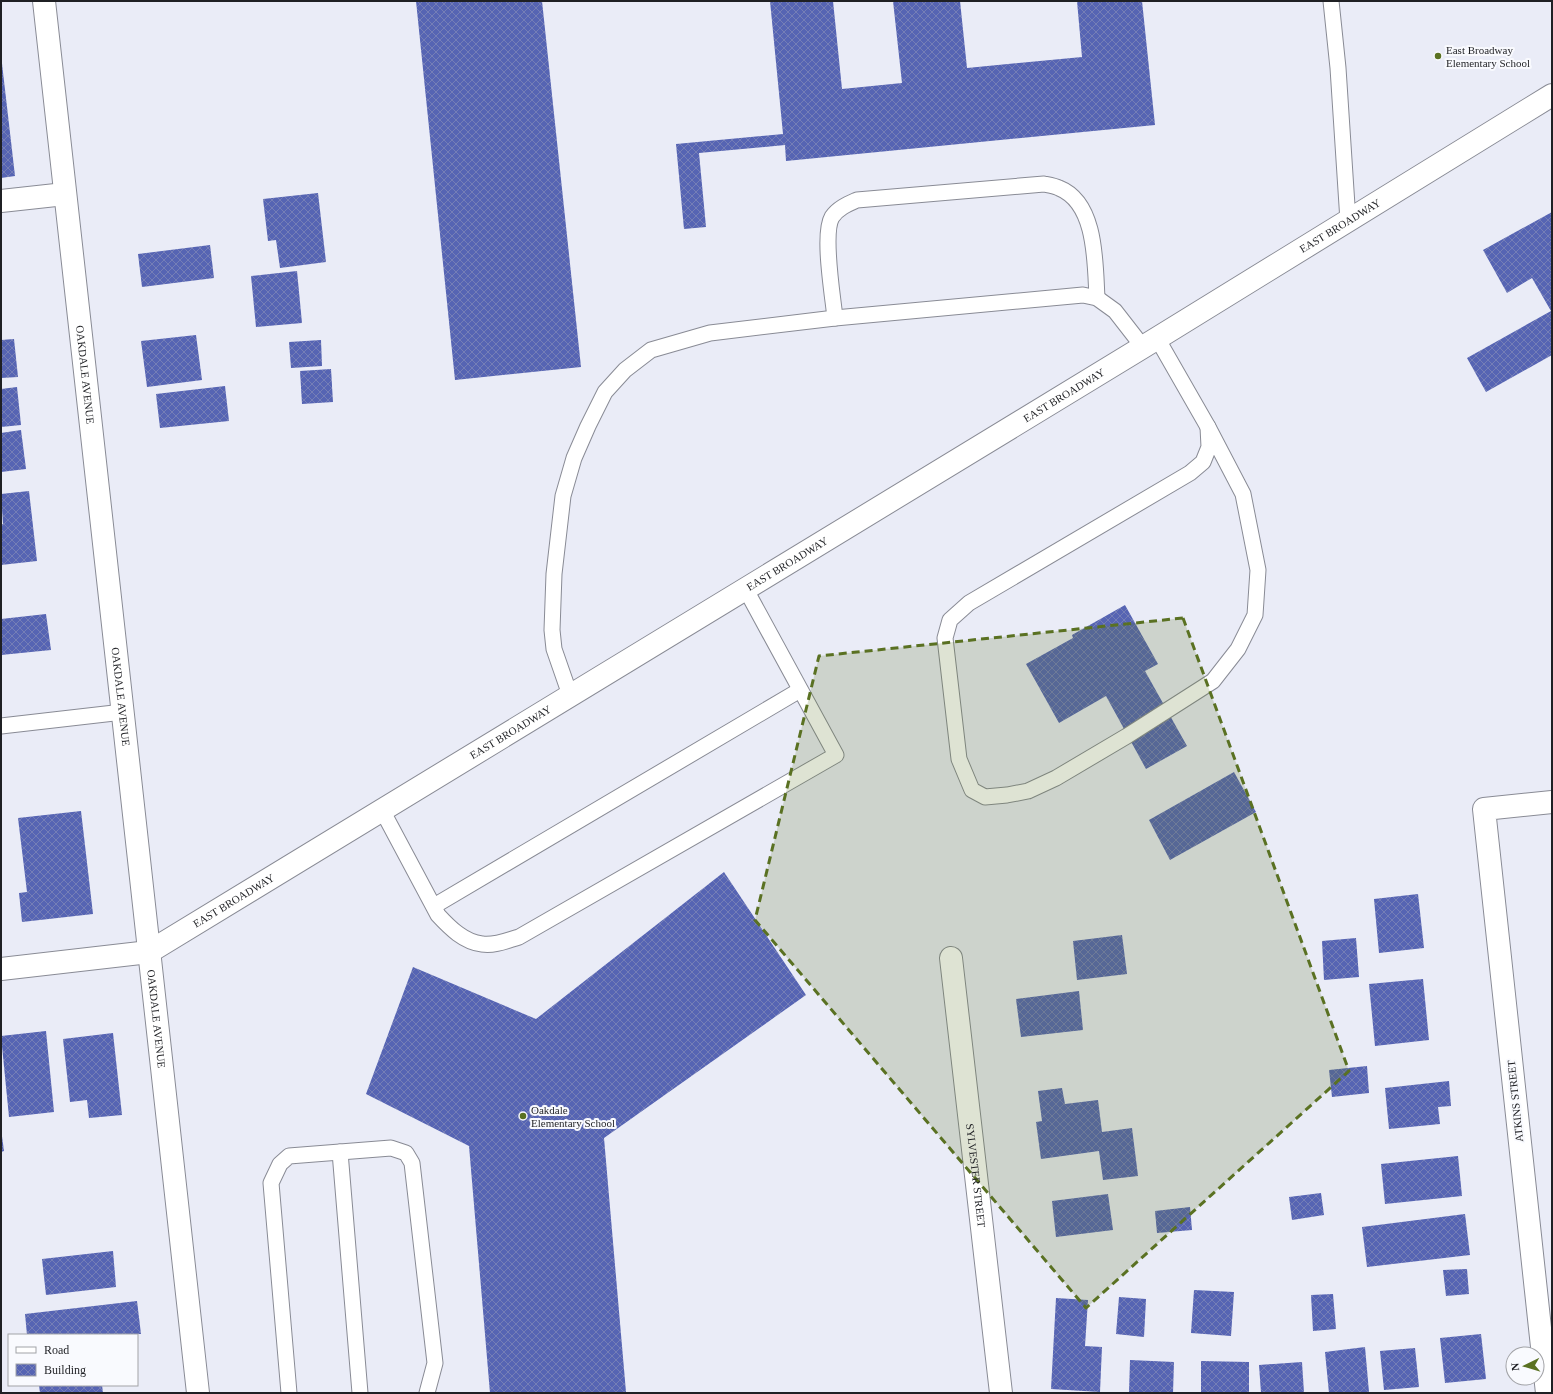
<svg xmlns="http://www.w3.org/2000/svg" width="1553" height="1394" font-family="'Times New Roman',serif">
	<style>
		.building { fill: url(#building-cross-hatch) }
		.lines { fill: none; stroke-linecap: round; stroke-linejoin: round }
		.lane-casing { stroke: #898b95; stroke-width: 17 }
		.street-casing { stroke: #898b95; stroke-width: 24 }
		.secondary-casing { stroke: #898b95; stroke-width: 24 }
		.lane { stroke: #fff; stroke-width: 15 }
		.street { stroke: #fff; stroke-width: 22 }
		.secondary { stroke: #fff; stroke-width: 22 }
		.marked { fill: #5a7122; fill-opacity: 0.2; stroke: #5a7122; stroke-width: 3; stroke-dasharray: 8 5; stroke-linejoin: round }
		.poi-dot { fill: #5a7122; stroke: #f9fafe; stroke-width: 1.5 }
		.labels { text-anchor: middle; stroke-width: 4; stroke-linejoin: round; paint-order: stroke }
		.poi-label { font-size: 11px; fill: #1f2024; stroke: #f9fafe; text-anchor: start }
		.street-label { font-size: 11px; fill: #1f2024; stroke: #f9fafe }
	</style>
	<defs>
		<pattern id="building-cross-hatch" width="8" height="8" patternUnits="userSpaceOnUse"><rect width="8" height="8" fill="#5664b3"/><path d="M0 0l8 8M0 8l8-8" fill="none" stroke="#757eb6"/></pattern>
	</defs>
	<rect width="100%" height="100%" fill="#eaecf7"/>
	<!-- building -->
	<g class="building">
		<path d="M416 1H542L581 367 455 380Z"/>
		<path d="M770 1H833L842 89 902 83 893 1H960L967 68 1082 57 1077 1H1142L1155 125 786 161 785 145 699 153 706 227 684 229 676 144 783 134Z"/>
		<path d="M1 55 15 176 1 178Z"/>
		<path d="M318 193 326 262 280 268 276 240 268 241 263 199Z"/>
		<path d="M1552 212V355L1486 392 1467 358 1551 311 1532 278 1507 293 1483 250Z"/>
		<path d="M210 245 214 278 142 287 138 254Z"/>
		<path d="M297 271 302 323 256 327 251 276Z"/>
		<path d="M196 335 202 380 147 387 141 341Z"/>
		<path d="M14 339 18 377 1 378V340Z"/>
		<path d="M321 340 322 366 291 368 289 342Z"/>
		<path d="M331 369 333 402 302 404 300 371Z"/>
		<path d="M225 386 229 421 160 428 156 394Z"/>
		<path d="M17 387 21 425 1 427V389Z"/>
		<path d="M21 430 26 469 1 472V433Z"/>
		<path d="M29 491 37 561 1 565V525L3 524 1 494Z"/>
		<path d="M1125 605 1158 664 1145 671 1187 746 1146 769 1106 696 1059 723 1026 664 1073 638 1072 635Z"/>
		<path d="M46 614 51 650 1 655V619Z"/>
		<path d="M1234 772 1256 812 1170 860 1149 820Z"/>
		<path d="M81 811 93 914 22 922 19 893 27 892 18 818Z"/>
		<path d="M724 872 806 995 604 1138 626 1392 610 1393H490L469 1146 366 1094 413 967 536 1019Z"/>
		<path d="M1418 894 1424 948 1379 953 1374 899Z"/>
		<path d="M1122 935 1127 974 1077 980 1073 941Z"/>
		<path d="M1356 938 1359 977 1324 980 1322 941Z"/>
		<path d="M1423 979 1429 1040 1375 1046 1369 984Z"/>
		<path d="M1079 991 1083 1030 1021 1037 1016 999Z"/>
		<path d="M46 1031 54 1112 9 1117 1 1036Z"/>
		<path d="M113 1033 122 1115 89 1118 87 1100 70 1102 63 1039Z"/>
		<path d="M1367 1066 1369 1093 1332 1097 1329 1070Z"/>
		<path d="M1449 1081 1451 1106 1438 1107 1440 1124 1389 1129 1385 1088Z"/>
		<path d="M1062 1088 1065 1104 1098 1100 1102 1132 1132 1128 1138 1176 1103 1180 1099 1151 1041 1159 1036 1122 1042 1121 1038 1091Z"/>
		<path d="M1 1129 4 1151 1 1152Z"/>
		<path d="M1458 1156 1462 1196 1385 1204 1381 1164Z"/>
		<path d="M1321 1193 1324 1215 1292 1220 1289 1197Z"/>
		<path d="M1108 1194 1113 1230 1056 1237 1052 1201Z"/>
		<path d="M1190 1207 1192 1230 1157 1233 1155 1211Z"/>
		<path d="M1465 1214 1470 1255 1367 1267 1362 1227Z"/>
		<path d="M113 1251 116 1287 46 1295 42 1259Z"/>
		<path d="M1467 1269 1469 1294 1446 1296 1443 1270Z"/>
		<path d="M1194 1290 1234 1292 1231 1336 1191 1333Z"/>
		<path d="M1333 1294 1336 1329 1313 1331 1311 1295Z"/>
		<path d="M1119 1297 1146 1299 1144 1337 1116 1334Z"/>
		<path d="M1056 1298 1088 1300 1085 1346 1102 1347 1100 1392 1051 1389Z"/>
		<path d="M137 1301 141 1334 27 1335 25 1314Z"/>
		<path d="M1481 1334 1486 1379 1445 1383 1440 1338Z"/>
		<path d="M1365 1347 1369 1392 1329 1393 1325 1352Z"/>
		<path d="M1415 1348 1419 1387 1384 1390 1380 1351Z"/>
		<path d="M1130 1360 1174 1362 1173 1393H1129Z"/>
		<path d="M1201 1361 1249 1362V1393H1201Z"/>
		<path d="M1302 1362 1304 1393H1261L1259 1365Z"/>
		<path d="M39 1385H102L103 1393H40Z"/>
	</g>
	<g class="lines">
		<!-- lane casing -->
		<g class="lane-casing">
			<g id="lane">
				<path d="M1331 1 1338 68 1348 221"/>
				<path d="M835 318C833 297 822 234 832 217 838 208 848 204 857 200L1044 184C1049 185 1055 186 1059 188 1097 203 1095 264 1097 298"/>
				<path d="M1157 338 1208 427"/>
				<path d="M1208 427 1243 494 1258 570 1255 615 1238 649 1213 681 1127 736 1056 778 1028 791 1007 795 985 797 972 790 959 759 945 638 950 620 969 603 1190 473 1203 462 1209 447Z"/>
				<path d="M570 695 554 649 552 630 554 574 563 496 574 458 588 426 605 392 625 370 651 350 710 333 835 318 1083 295 1097 298 1115 311 1143 347"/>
				<path d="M1 726 123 712"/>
				<path d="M382 810 438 915C450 928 464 942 482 944 495 946 508 940 519 937L836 755 745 588"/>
				<path d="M434 906 800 690"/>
				<path d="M340 1152 360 1393"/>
				<path d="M289 1393 271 1183 280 1164 289 1156 391 1148 406 1153 412 1163 435 1363 427 1393"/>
			</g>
		</g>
		<!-- street casing -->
		<g class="street-casing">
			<g id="street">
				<path d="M1 201 65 194"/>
				<path id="s1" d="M951 958 1001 1393"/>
				<path d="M1547 1393 1484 809 1552 802"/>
			</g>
		</g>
		<!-- secondary casing -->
		<g class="secondary-casing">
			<g id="secondary">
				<path id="s2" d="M44 1 198 1393"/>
				<path id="s3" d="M1 969 149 952 1143 347 1552 95"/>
			</g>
		</g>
		<!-- lane -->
		<use href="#lane" class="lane"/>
		<!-- street -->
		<use href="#street" class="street"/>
		<!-- secondary -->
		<use href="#secondary" class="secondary"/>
	</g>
	<!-- marked area -->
	<path class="marked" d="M1183 618 1349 1071 1086 1308 755 920 819 656Z"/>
	<!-- markers -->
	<g class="poi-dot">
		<circle cx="1438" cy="56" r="4"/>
		<circle cx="523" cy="1116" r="4"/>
	</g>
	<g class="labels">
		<!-- poi labels -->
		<g class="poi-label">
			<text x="1446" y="54">East Broadway<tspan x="1446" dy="13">Elementary School</tspan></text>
			<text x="531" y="1114">Oakdale<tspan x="531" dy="13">Elementary School</tspan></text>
		</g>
		<!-- street labels -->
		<g class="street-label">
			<text dy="4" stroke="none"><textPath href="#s3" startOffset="1544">EAST BROADWAY</textPath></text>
			<text dy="4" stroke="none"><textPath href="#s2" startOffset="376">OAKDALE AVENUE</textPath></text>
			<text dy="4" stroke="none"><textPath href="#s3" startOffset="1220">EAST BROADWAY</textPath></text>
			<text dy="4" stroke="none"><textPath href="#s3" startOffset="896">EAST BROADWAY</textPath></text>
			<text dy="4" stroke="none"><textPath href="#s2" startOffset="700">OAKDALE AVENUE</textPath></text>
			<text dy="4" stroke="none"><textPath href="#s3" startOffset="572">EAST BROADWAY</textPath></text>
			<text dy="4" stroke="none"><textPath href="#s3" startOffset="248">EAST BROADWAY</textPath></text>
			<text dy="4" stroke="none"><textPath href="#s2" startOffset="1024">OAKDALE AVENUE</textPath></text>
			<text transform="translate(1515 1101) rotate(-96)" y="4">ATKINS STREET</text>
			<text dy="4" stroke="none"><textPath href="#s1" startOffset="219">SYLVESTER STREET</textPath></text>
		</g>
	</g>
	<!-- border -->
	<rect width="1553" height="1394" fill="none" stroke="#1f2024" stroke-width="4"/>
	<!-- legend -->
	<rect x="8" y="1334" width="130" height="52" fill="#f9fafe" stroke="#a2a3a7"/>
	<rect x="16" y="1347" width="20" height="6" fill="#ffffff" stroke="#a2a3a7"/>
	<text x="44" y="1354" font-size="12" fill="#1f2024">Road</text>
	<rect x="16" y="1364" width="20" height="12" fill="url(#building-cross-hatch)" stroke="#a2a3a7"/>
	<text x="44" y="1374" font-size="12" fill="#1f2024">Building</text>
	<!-- north arrow -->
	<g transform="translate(1525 1366) rotate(265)"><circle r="19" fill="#f9fafe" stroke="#a2a3a7"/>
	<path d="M0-3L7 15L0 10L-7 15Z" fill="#5a7122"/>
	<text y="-6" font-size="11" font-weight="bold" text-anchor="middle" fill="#1f2024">N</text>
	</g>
</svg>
